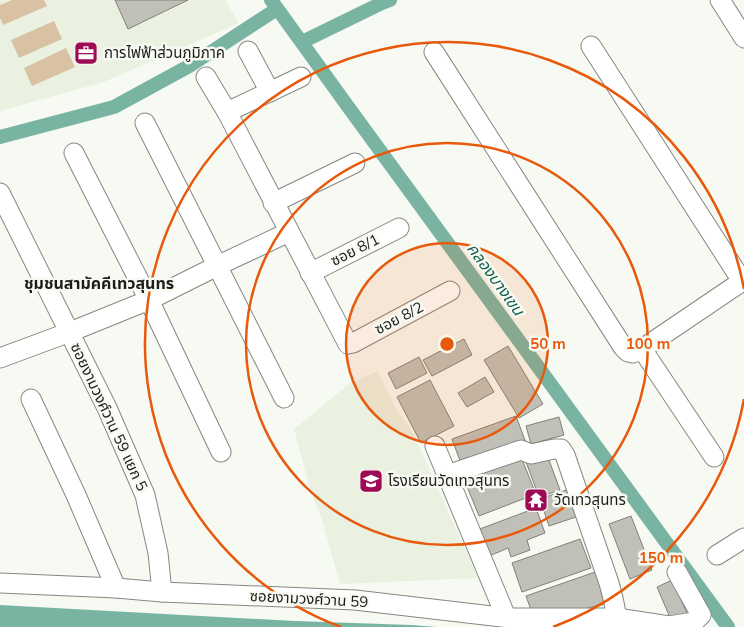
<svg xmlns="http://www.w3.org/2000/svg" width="744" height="627" font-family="Mulish,'Noto Sans Thai',sans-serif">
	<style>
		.built { fill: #ebf1e1 }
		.green { fill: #d9c1a3 }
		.water { fill: #79b4a3 }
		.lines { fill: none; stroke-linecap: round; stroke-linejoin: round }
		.canal { stroke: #79b4a3; stroke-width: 14 }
		.building { fill: #c1c0b8; stroke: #828179 }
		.minor-casing { stroke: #858881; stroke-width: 21 }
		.minor { stroke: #fff; stroke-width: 19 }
		.ring { fill: none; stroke: #e8590c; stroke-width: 2.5 }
		.labels { text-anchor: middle; stroke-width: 5; stroke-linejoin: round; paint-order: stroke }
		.poi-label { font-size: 15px; fill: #1c1d1a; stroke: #f7faf2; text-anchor: start }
		.street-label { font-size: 15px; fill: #1c1d1a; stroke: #f7faf2 }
		.water-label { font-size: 16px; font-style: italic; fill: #105e4e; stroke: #f7faf2 }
		.neighbourhood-label { font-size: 16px; font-weight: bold; fill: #1c1d1a; stroke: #f7faf2 }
		.centre { fill: #e8590c; stroke: #f7faf2; stroke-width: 2.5 }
		.ring-label { font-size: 15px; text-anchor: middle; font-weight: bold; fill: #e8590c; stroke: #f7faf2; stroke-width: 5; stroke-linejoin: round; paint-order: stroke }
	</style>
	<rect width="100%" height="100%" fill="#f7faf2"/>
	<!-- built -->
	<g class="built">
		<path d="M0 0H225L239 23 104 82 0 111Z"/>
		<path d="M377 371 397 411 413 433 478 578 340 584 322 520 311 492 294 429 353 381H357Z"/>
	</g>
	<!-- green -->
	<g class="green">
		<path d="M12 0H44L47 6 3 25 0 18V5Z"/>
		<path d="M54 21 62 39 19 58 11 40Z"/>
		<path d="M66 48 75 67 32 86 24 68Z"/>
	</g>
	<!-- water -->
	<path class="water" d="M0 605 295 621 411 625 437 627H0Z"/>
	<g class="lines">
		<!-- canal -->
		<g class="canal">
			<path d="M271 0 349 108 728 627"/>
			<path d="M302 42 382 3 390 0"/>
			<path d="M0 137 114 107 191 65 277 9"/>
		</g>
	</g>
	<!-- building -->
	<g class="building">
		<path d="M115 0H188L128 29Z"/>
		<path d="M464 339 472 355 432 376 423 360Z"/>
		<path d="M508 346 543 404 519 418 484 360Z"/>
		<path d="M419 357 427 373 396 389 388 373Z"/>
		<path d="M485 377 494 392 467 407 458 393Z"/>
		<path d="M430 380 454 426 421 443 397 397Z"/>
		<path d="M516 416 526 443 462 466 452 439Z"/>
		<path d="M559 417 564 435 531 444 526 426Z"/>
		<path d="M519 452 536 494 479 516 462 474Z"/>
		<path d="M546 452 560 490 539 497 525 459Z"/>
		<path d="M569 489 579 516 549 526 540 499Z"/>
		<path d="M536 508 545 533 527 540 530 550 511 557 508 548 487 557 477 530Z"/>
		<path d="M631 516 652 570 630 579 609 524Z"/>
		<path d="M580 539 591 568 522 592 512 563Z"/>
		<path d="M598 571 610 603 571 612 531 610 526 596Z"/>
		<path d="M672 580 687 613 671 620 657 587Z"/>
	</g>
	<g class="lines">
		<!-- minor casing -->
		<g class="minor-casing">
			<g id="minor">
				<path d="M720 0 744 38"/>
				<path d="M591 46 742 281"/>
				<path d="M248 51 270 92"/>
				<path d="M434 52 623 347 628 352 633 353 642 349 744 280"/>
				<path d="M206 77 227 112 348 344 353 343 450 291"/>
				<path d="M227 112 301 77"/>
				<path d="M145 123 284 398"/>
				<path d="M74 153 149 300 221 452"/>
				<path d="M0 193 107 408 145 495 158 553 162 592"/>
				<path d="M273 203 355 163"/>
				<path d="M310 273 399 228"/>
				<path d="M642 349 714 457"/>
				<path d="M0 358 70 332 149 300 217 266 289 232"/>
				<path d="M31 399 76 495 116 588"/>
				<path d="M435 446 506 617"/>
				<path d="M447 475 521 450 531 454 554 449H561L565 455 609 583C613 597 617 612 617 627"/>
				<path d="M717 555 744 538"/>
				<path d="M0 583 116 588 162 592 355 600 510 618H617L669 626 694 622 701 615 677 572"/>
			</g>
		</g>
		<!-- minor -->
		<use href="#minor" class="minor"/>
	</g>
	<!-- distance rings -->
	<circle cx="447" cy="344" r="101" fill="#e8590c" fill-opacity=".12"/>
	<g class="ring">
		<circle cx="447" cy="344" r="101"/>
		<circle cx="447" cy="344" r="201"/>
		<path d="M744 399A302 302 0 0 1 553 627M341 627A302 302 0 1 1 744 289"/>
	</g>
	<!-- icons -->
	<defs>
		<g id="office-square" transform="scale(1.25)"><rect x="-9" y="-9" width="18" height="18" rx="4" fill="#9e0b55" stroke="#f7faf2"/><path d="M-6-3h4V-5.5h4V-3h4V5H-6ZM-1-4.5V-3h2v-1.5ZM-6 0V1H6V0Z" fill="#fff"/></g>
		<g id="school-square" transform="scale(1.25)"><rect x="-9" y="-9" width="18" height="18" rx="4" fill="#9e0b55" stroke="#f7faf2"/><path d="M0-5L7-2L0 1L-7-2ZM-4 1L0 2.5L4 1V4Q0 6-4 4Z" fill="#fff"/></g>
		<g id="temple-square" transform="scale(1.25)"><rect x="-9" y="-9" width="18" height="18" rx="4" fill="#9e0b55" stroke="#f7faf2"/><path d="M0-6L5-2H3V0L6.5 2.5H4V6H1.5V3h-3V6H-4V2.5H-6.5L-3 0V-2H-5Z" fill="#fff"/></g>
	</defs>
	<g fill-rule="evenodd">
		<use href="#office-square" x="86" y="53"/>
		<use href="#school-square" x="371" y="481"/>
		<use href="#temple-square" x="536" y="500"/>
	</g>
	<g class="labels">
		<!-- poi labels -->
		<g class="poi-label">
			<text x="104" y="58">การไฟฟ้าส่วนภูมิภาค</text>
			<text x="388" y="486">โรงเรียนวัดเทวสุนทร</text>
			<text x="554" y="505">วัดเทวสุนทร</text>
		</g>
		<!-- street labels -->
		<g class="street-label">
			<text transform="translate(355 250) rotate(-27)" y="5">ซอย 8/1</text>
			<text transform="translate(399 318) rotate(-28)" y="5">ซอย 8/2</text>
			<text transform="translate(109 417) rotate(65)" y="5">ซอยงามวงศ์วาน 59 แยก 5</text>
			<text transform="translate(309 599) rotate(3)" y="5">ซอยงามวงศ์วาน 59</text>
		</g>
		<!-- water labels -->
		<g class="water-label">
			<text transform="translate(496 279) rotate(54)" y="6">คลองบางเขน</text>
		</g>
		<!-- neighbourhood labels -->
		<g class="neighbourhood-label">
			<text x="99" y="289">ชุมชนสามัคคีเทวสุนทร</text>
		</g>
	</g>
	<circle cx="447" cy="344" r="8" class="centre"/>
	<g class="ring-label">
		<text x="548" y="349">50 m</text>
		<text x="648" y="349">100 m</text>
		<text x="661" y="563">150 m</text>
	</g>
</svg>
